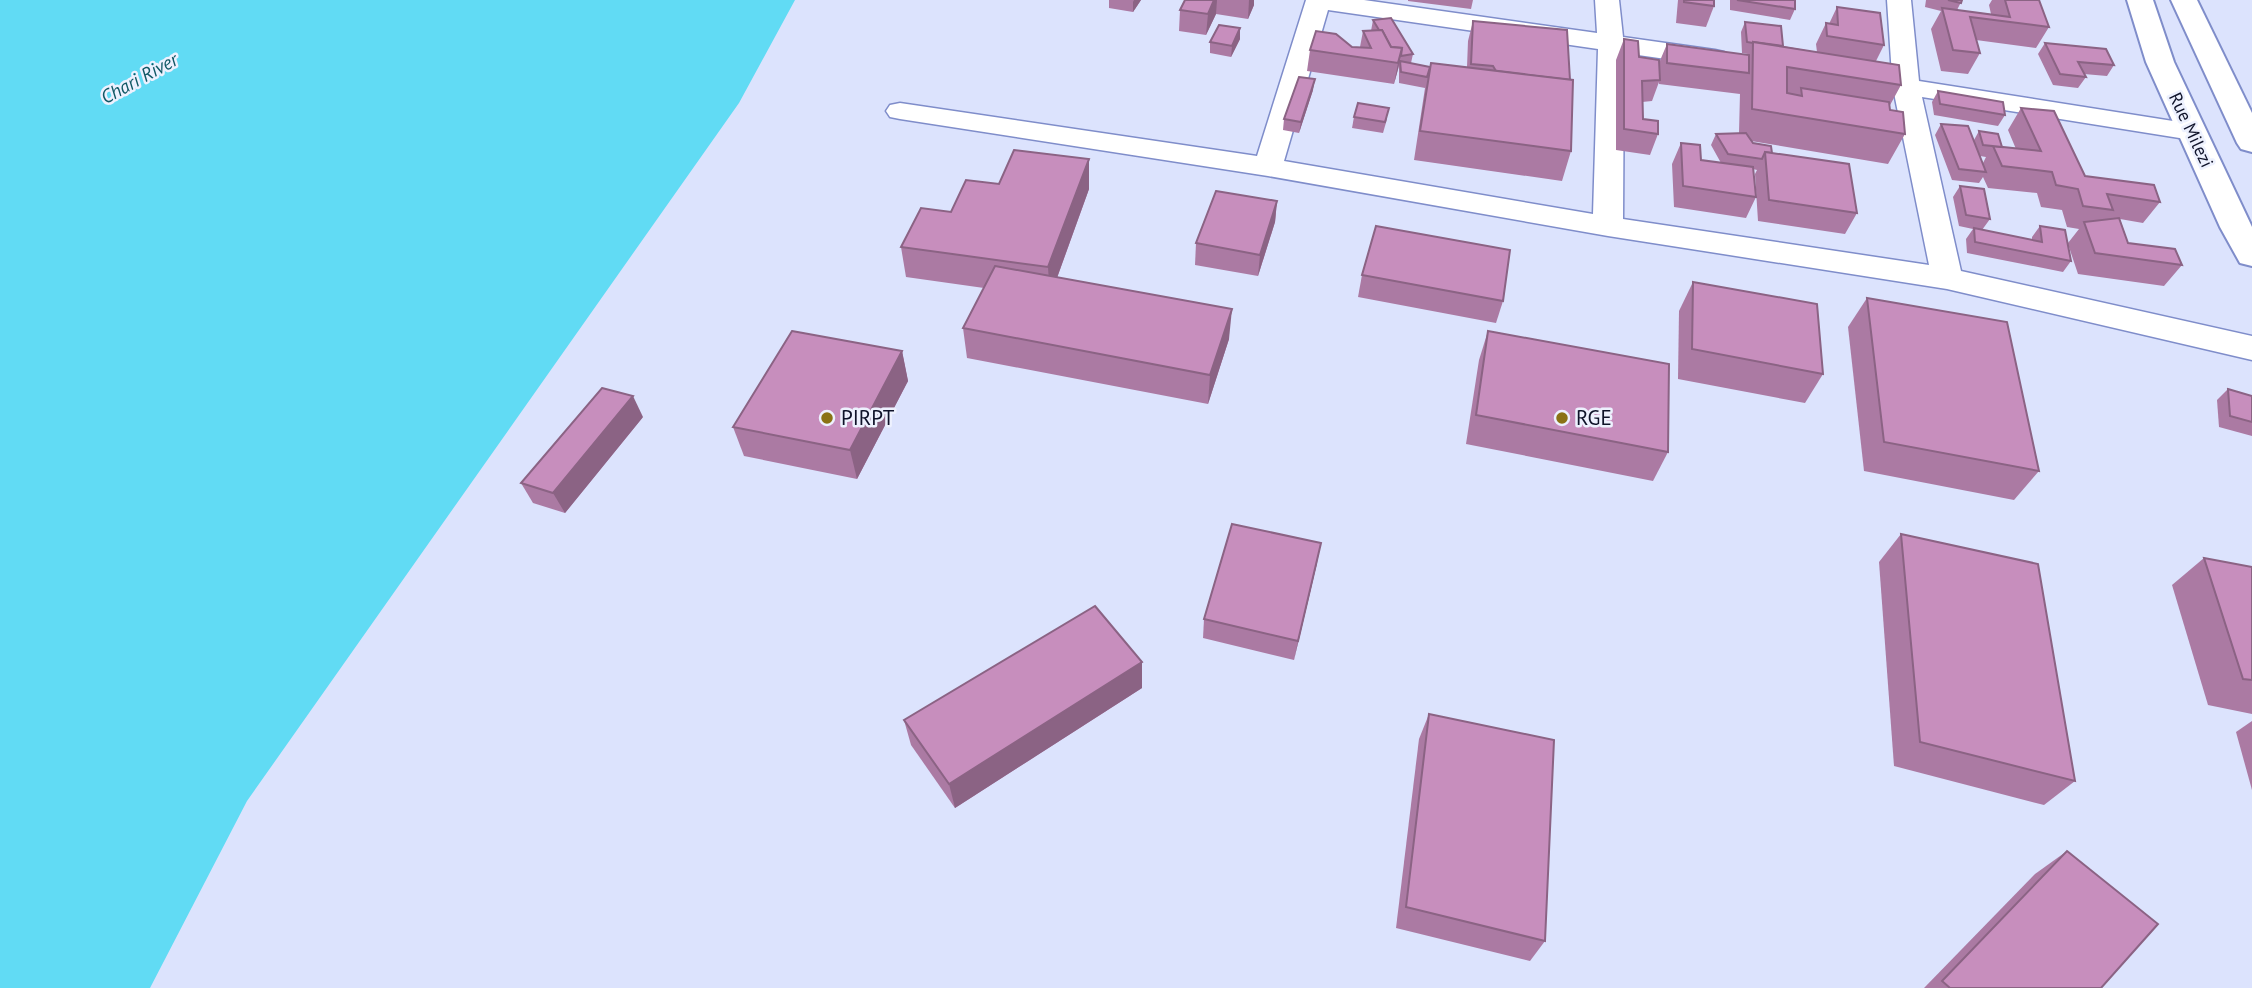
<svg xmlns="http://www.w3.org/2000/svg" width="2252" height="988" font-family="'PT Sans',sans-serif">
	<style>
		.water { fill: #61dbf4 }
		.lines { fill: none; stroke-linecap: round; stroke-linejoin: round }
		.street-casing { stroke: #7f8dca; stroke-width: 3 }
		.secondary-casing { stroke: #7f8dca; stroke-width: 4 }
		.street { fill: #fff; fill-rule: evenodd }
		.secondary { fill: #fff; fill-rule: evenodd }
		.wall { fill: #ab7aa3; fill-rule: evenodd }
		.shaded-wall { fill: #8b6384 }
		.building { fill: #c78ebd; stroke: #8b6384; stroke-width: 2 }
		.poi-dot { fill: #8a7215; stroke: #edf1fe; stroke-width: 2.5 }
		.labels { text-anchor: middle; stroke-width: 5; stroke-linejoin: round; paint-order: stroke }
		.far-street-label { font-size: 18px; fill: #0e1229; stroke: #edf1fe }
		.far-water-label { font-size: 19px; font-style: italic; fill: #105865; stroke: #edf1fe }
		.poi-label { font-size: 21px; fill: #0e1229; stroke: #edf1fe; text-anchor: start }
	</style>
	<rect width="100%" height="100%" fill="#dce3fd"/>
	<!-- water -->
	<path class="water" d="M0 0H795L739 103 247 801 150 988H0Z"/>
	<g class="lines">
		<!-- street casing -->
		<g class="street-casing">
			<path id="street" d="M1306 0H1364L1597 33 1595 0H1619L1623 37 1715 50 1724 52 1728 58 1724 64 1715 66 1624 53 1623 219 1929 265 1894 93 1843 84 1839 78 1843 72 1852 70 1892 76 1887 0H1911L1919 81 2192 124 2202 126 2206 132 2202 138 2192 140 1922 97 1961 271 2252 336V360L1947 289 1608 236 1268 176 900 119 890 117 886 111 890 105 900 103 1257 156ZM1328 10 1598 49 1593 214 1284 161Z"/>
		</g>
		<!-- secondary casing -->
		<g class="secondary-casing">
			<g id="secondary">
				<path d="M2127 0H2153L2174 62 2252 227V266L2240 263 2220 227 2146 62Z"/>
				<path d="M2171 0H2197L2252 113V152L2241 149 2237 143Z"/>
			</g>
		</g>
		<!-- street -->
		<use href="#street" class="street"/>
		<!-- secondary -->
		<use href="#secondary" class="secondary"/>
	</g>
	<!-- wall -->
	<g class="wall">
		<path d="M1109 0H1141L1133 12 1109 8Z"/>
		<path d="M1185 0H1254V5L1248 19 1216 14 1206 35 1179 31 1180 10Z"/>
		<path d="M1408 0H1473L1471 9 1408 1Z"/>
		<path d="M1678 0H1714V6L1706 27 1676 23Z"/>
		<path d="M1730 0H1795V9L1790 20 1730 10Z"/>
		<path d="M1926 0H1962L1957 10 1991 14 1989 5 1992 0H2039L2049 27 2036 48 1976 40 1980 53 1968 74 1941 71 1931 29 1941 11 1925 7Z"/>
		<path d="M1837 7 1884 45 1876 61 1901 85 1889 107 1890 110 1905 134 1888 164 1751 141 1753 143 1772 153 1857 213 1845 234 1758 221 1755 174 1757 170 1753 169 1756 197 1746 218 1674 207 1672 164 1681 143 1701 160 1721 163 1711 145 1716 134 1739 133 1740 93V94L1659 84V82L1652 101 1642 102 1643 119 1658 134 1650 155 1616 150V60L1624 39 1639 57 1659 63 1667 44 1747 55 1748 54 1742 53 1741 32 1745 22 1783 46 1817 52 1816 44 1826 23 1829 24Z"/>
		<path d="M1373 20 1413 54 1411 63 1430 67H1467L1468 41 1473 21 1571 151 1562 181 1414 160 1425 88 1399 83V66L1394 84 1307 71 1310 50 1352 47H1360L1363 31H1371Z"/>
		<path d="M1240 28V39L1231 57 1210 53V42Z"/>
		<path d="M2045 43 2114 65 2107 76 2084 74 2086 77 2078 88 2053 85 2038 54Z"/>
		<path d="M1313 90 1299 133 1283 130 1284 119Z"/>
		<path d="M1938 91 2005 115 1998 126 1934 115 1932 102Z"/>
		<path d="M2021 108 2085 176 2160 202 2143 223 2120 219 2128 243 2182 265 2164 286 2078 274 2068 244 2071 261 2063 272 1967 253 1966 239 1973 229 1959 226 1953 197 1960 186 1990 219 1982 230 2032 240V237L2040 226 2068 243 2079 229 2067 227 2062 210 2041 207 2037 193 1988 188 1983 177 1979 183 1952 180 1935 135 1941 124 1974 140 1979 131 2002 147 2016 149 2008 130ZM1980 156 1986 157 1983 163Z"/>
		<path d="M1354 117 1387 119 1383 133 1352 128Z"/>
		<path d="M999 184 1089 189 1057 278 1229 339 1208 404 967 358 963 328 984 288 906 277 901 247Z"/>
		<path d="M1277 201 1275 222 1258 276 1195 265 1196 243Z"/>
		<path d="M1362 275 1503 301 1496 323 1358 297Z"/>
		<path d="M1693 282 1823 374 1805 403 1678 379 1679 311Z"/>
		<path d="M1867 298 2039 471 2014 500 1864 471 1848 327Z"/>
		<path d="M1488 331 1668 452 1653 481 1466 444 1479 360Z"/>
		<path d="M902 351 908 381 857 479 744 456 733 427Z"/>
		<path d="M2228 389 2252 396V436L2219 427 2217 400Z"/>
		<path d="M643 417 565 513 533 503 521 483Z"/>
		<path d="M1901 534 2075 781 2044 805 1894 766 1879 562Z"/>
		<path d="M2204 558 2252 567V714L2208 705 2172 585Z"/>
		<path d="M1317 563 1294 660 1203 638 1204 619Z"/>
		<path d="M1142 688 955 808 911 745 904 720Z"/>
		<path d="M1429 714 1545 941 1530 961 1396 928 1419 739Z"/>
		<path d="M2252 721V790L2236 732Z"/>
		<path d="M2067 851 2101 988H1924L2035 874Z"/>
	</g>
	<!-- shaded-wall -->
	<g class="shaded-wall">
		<path d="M1134 0H1141L1133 12V2Z"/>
		<path d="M1214 0H1217L1216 14 1206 35 1208 14Z"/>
		<path d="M1249 0H1254V5L1248 19Z"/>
		<path d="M1240 28V39L1231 57 1232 46Z"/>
		<path d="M1402 48 1398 69 1394 84 1398 63Z"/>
		<path d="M1315 79 1313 90 1299 133 1301 122Z"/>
		<path d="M1089 159V189L1050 297 1048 267Z"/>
		<path d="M1277 201 1275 222 1258 276 1260 255Z"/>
		<path d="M1232 309 1229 339 1208 404 1210 375Z"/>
		<path d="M902 351 908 381 857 479 850 450Z"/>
		<path d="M633 396 643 417 565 513 553 493Z"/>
		<path d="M1321 543 1317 563 1294 660 1298 641Z"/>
		<path d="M1142 662V688L955 808 949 784Z"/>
	</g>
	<!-- building -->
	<g class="building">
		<path d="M1185 0H1214L1208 14 1180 10Z"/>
		<path d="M1684 0H1714V6L1684 2Z"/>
		<path d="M1737 0H1795V9Z"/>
		<path d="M1948 0H1962L1961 3Z"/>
		<path d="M2005 0H2039L2049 27 1970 17 1980 53 1953 50 1942 8 2010 17Z"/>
		<path d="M1837 7 1880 13 1884 45 1827 36 1826 23 1838 25Z"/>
		<path d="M1391 18 1413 54 1401 56 1402 48 1391 47 1382 30H1379L1373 20Z"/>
		<path d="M1473 21 1567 30 1570 80 1496 71 1493 66 1471 64Z"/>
		<path d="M1745 22 1781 26 1783 46 1753 42V43L1747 42Z"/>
		<path d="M1219 25 1240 28 1232 46 1210 42Z"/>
		<path d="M1382 30 1391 47 1402 48 1398 63 1310 50 1316 31 1336 34 1352 47 1371 48 1363 31Z"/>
		<path d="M1624 39 1638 41 1639 57 1659 60 1660 80 1642 81 1643 119 1658 121V134L1624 129Z"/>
		<path d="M1753 42 1899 65 1901 85 1787 67V93L1802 96 1801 88 1889 102 1890 110 1903 112 1905 134 1752 109Z"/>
		<path d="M2045 43 2106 49 2114 65 2078 62 2086 77 2060 74Z"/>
		<path d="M1667 44 1749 55V73L1667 63Z"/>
		<path d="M1400 61 1430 67 1427 77 1401 72Z"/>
		<path d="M1431 63 1573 80 1571 151 1420 131Z"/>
		<path d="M1299 77 1315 79 1301 122 1284 119Z"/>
		<path d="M1938 91 2003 102 2005 115 1940 104Z"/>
		<path d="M1358 103 1389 108 1385 122 1354 117Z"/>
		<path d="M2021 108 2054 111 2085 176 2154 185 2160 202 2107 194 2113 210 2083 206 2078 189 2056 185 2052 172 2002 166 1993 146 2041 151Z"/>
		<path d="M1941 124 1968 126 1986 172 1959 169Z"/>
		<path d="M1979 131 1998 134 2002 147 1983 145Z"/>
		<path d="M1746 133 1753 143 1771 146 1772 153 1765 152 1762 159 1728 154 1716 134Z"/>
		<path d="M1681 143 1700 145 1701 160 1753 167 1756 197 1683 186Z"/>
		<path d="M1014 150 1089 159 1048 267 901 247 921 208 951 212 966 180 999 184Z"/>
		<path d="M1765 152 1849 164 1857 213 1769 200Z"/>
		<path d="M1960 186 1984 189 1990 219 1966 215Z"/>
		<path d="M1216 191 1277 201 1260 255 1196 243Z"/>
		<path d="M2119 218 2128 243 2175 249 2182 265 2095 253 2084 222Z"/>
		<path d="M1376 226 1510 250 1503 301 1362 275Z"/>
		<path d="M2040 226 2065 230 2071 261 1975 242 1974 228 2042 242Z"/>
		<path d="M995 266 1232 309 1210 375 963 328Z"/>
		<path d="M1693 282 1817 304 1823 374 1692 349Z"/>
		<path d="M1867 298 2007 322 2039 471 1884 442Z"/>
		<path d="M792 331 902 351 850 450 733 427Z"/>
		<path d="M1488 331 1669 364 1668 452 1476 415Z"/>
		<path d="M602 388 633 396 553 493 521 483Z"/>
		<path d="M2228 389 2252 396V422L2230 416Z"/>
		<path d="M1232 524 1321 543 1298 641 1204 619Z"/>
		<path d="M1901 534 2038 564 2075 781 1920 742Z"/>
		<path d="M2204 558 2252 567V680L2243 679Z"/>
		<path d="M1095 606 1142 662 949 784 904 720Z"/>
		<path d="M1429 714 1554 740 1545 941 1406 907Z"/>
		<path d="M2067 851 2158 924 2101 988H1950L1942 981Z"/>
	</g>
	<!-- markers -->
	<g class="poi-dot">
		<circle cx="827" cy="418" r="7"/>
		<circle cx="1562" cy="418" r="7"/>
	</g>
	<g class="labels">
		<!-- far-street labels -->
		<g class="far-street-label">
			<text transform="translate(2191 130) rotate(65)" y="6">Rue Milezi</text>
		</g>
		<!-- far-water labels -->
		<g class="far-water-label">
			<text transform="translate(139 78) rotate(-29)" y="7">Chari River</text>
		</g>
		<!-- poi labels -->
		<g class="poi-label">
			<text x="841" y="425">PIRPT</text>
			<text x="1576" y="425">RGE</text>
		</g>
	</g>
</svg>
